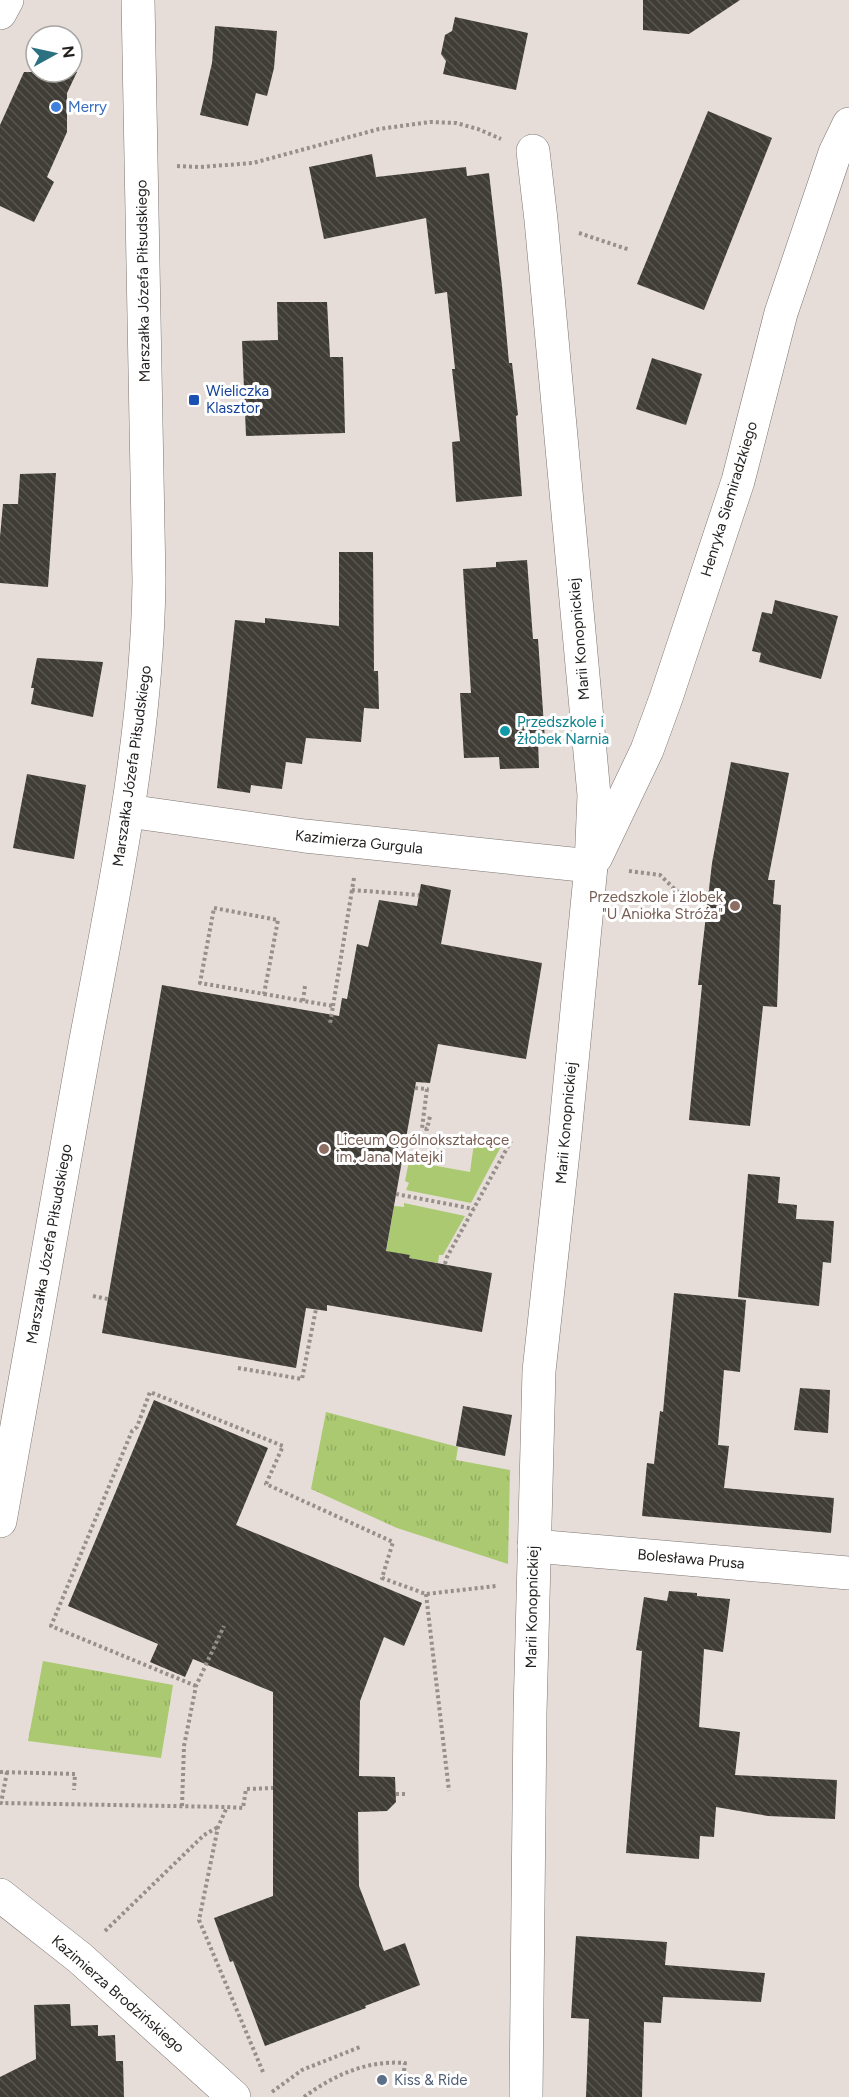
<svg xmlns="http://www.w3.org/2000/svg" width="849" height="2097" font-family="Figtree,sans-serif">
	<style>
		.grass { fill: #aac970 }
		.park { fill: url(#park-tufts) }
		.building { fill: url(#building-back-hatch) }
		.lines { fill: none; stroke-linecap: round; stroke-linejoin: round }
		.street-casing { stroke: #7d7572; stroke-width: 34 }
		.secondary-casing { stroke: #7d7572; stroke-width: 34 }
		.path { stroke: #968f8c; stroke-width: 4; stroke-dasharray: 3 3; stroke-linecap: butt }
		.street { stroke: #fff; stroke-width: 33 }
		.secondary { stroke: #fff; stroke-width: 33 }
		.shop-dot { fill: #3f7fe0; stroke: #fff; stroke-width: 2 }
		.transit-dot { fill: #1a4fb4; stroke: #fff; stroke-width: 2 }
		.culture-dot { fill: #0f9aa8; stroke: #fff; stroke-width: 2 }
		.education-dot { fill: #8d6e63; stroke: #fff; stroke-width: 2 }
		.service-dot { fill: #5c6f8a; stroke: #fff; stroke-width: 2 }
		.labels { text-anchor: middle; stroke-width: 6; stroke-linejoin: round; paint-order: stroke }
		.shop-label { font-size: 15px; fill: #366cbe; stroke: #fff; text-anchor: start }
		.street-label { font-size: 15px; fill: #211e1c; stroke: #fff }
		.transit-label { font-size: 15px; fill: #164399; stroke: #fff; text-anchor: start }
		.culture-label { font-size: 15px; fill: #0d838f; stroke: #fff; text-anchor: start }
		.education-label { font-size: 15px; fill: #785e54; stroke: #fff; text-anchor: end }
		.service-label { font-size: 15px; fill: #4e5e75; stroke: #fff; text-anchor: start }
	</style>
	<defs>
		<pattern id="park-tufts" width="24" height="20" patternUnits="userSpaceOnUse" patternTransform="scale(1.5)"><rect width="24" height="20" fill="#aac970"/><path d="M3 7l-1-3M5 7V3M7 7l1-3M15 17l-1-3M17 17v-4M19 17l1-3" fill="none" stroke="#92ac60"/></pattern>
		<pattern id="building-back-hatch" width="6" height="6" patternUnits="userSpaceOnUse" patternTransform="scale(1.5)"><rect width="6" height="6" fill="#403c36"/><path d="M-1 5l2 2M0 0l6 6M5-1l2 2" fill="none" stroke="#595651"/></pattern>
	</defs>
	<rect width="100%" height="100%" fill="#e6ddd9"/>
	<!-- grass -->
	<g class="grass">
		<path d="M486 1136 505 1139 471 1203 406 1190 409 1183 405 1181 409 1161 470 1172 474 1143Z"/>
		<path d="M404 1203 465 1216 443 1255H439L438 1263 409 1258V1255L404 1254 403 1256 386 1253 394 1206 404 1207Z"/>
	</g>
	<!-- park -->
	<g class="park">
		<path d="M326 1412 458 1447 456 1460 510 1470 508 1564 397 1528 311 1489Z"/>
		<path d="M43 1661 173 1685 161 1758 28 1741Z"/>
	</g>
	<!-- building -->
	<g class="building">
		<path d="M643 0H740L689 34 643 30Z"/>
		<path d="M455 17 528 33 516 90 443 74 446 61 441 54 445 35 452 31Z"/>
		<path d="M215 26 277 31 274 68 267 96 256 93 248 126 200 115 212 63Z"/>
		<path d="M24 72H77L67 93V132L47 177 54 182 34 222 0 206V125Z"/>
		<path d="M708 111 772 138 704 310 637 284Z"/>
		<path d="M372 154 376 177 466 167 467 176 489 173 502 286 509 363H512L518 415 516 416 522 496 456 502 452 442 460 441 452 369H455L447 292 435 294 426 218 324 239 309 167Z"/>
		<path d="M277 302H327L330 357H343L345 433 246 436 242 341 278 340Z"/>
		<path d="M652 358 702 374 686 425 636 409Z"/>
		<path d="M56 473 48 587 0 583V537L3 504H18L20 474Z"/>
		<path d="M339 552H373L374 671H378L379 709 364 708 361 742 306 738 302 764 286 762 282 789 251 785 250 793 217 788 235 620 265 623V618L339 626Z"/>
		<path d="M527 560 533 639H538L545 740H538L539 768 500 769 499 757 464 758 460 693H471L463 569 496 567V562Z"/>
		<path d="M775 600 838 616 821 679 759 662 761 653 752 651 762 612 772 614Z"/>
		<path d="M37 658 103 662 93 717 31 704 34 688H31Z"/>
		<path d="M731 762 789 773 768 880H775L773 904 781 905 777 1007 763 1006 750 1126 689 1120 702 985H698L712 863Z"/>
		<path d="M27 774 86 785 74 859 13 848Z"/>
		<path d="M421 884 451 890 441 944 542 963 526 1059 438 1044 430 1083 416 1082 386 1251 410 1255 409 1258 492 1273 482 1332 327 1305V1311L306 1308 296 1368 102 1333 162 985 339 1016 342 998 347 999 357 944 368 947 379 900 417 906Z"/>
		<path d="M748 1174 780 1177 778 1203 797 1205 796 1219 834 1221 831 1263 823 1262 819 1306 738 1297Z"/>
		<path d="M674 1293 746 1300 740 1372 724 1370 718 1445 729 1446 724 1488 834 1498 831 1533 642 1516 647 1463 654 1464 660 1411 663 1412Z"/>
		<path d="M800 1388 830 1390 828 1433 794 1430Z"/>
		<path d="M154 1400 268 1448 236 1525 422 1603 404 1646 384 1637 360 1701 359 1776 395 1777 396 1802 387 1811 358 1812 359 1886 384 1951 405 1943 420 1985 365 2006 366 2008 265 2046 233 1961 230 1962 214 1918 273 1896V1692L193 1659 185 1677 150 1662 158 1644 68 1606Z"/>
		<path d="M463 1406 512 1415 505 1456 456 1446Z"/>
		<path d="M669 1591 697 1593V1596L730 1599 723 1652 704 1649 699 1727 740 1732 735 1775 837 1780 835 1819 768 1816 716 1807 714 1837 700 1836 699 1859 626 1853 642 1651 636 1650 644 1597 667 1601Z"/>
		<path d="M576 1936 667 1942 665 1965 765 1973 761 2002 663 1997 661 2023 644 2022 642 2097H586L589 2019 571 2018Z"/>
		<path d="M70 2004 71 2026 98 2025V2036L115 2035 116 2061H123L124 2097H0V2077L36 2059 34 2005Z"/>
	</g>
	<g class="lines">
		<!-- street casing -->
		<g class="street-casing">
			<g id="street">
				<path d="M0 13 7 0"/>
				<path d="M128 811 305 836 591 866"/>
				<path d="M596 857 647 750 666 698 738 481 781 313 835 153 849 124"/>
				<path d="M534 1546 849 1573"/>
				<path d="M0 1895 80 1958 234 2097"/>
				<path d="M526 2097 530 1713 539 1371 565 1134 591 866 594 795 541 220 533 151"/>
			</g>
		</g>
		<!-- secondary casing -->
		<g class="secondary-casing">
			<path id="secondary" d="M0 1521C28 1362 56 1203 85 1045 114 891 147 738 149 581L138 0"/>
		</g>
		<!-- path -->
		<g class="path">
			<path d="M177 166 200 167 253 163 379 129 430 122 456 123 478 129 501 139"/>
			<path d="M579 233 630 250"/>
			<path d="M629 871 660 875 684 898 708 901"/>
			<path d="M354 878 352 890 419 895"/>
			<path d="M214 908 278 920 264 994 200 983Z"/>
			<path d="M264 994 333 1006 330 1024"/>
			<path d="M303 1001 305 986"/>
			<path d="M333 1006 352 890"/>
			<path d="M415 1088 427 1089 422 1128 427 1129 430 1116"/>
			<path d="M396 1194 474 1209"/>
			<path d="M445 1264 447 1257 511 1141"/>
			<path d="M93 1296 108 1299"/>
			<path d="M238 1368 302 1379 316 1309"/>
			<path d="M426 1594 449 1791"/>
			<path d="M196 1686 51 1626 132 1431 137 1427 150 1392 283 1446 266 1484 393 1542 382 1578 426 1594 496 1586"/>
			<path d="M0 1772 75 1774 74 1790"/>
			<path d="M7 1772 1 1803 226 1807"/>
			<path d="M396 1794H406"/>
			<path d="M182 1806 184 1746 196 1686 224 1626"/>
			<path d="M105 1931 204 1835 218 1827"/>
			<path d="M263 2072 199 1920 218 1827 227 1807 243 1808 246 1789 273 1788"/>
			<path d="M272 2092 302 2070 360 2047"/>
			<path d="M304 2097C334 2075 367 2060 405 2063L403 2079"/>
		</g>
		<!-- street -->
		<use href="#street" class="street"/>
		<!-- secondary -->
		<use href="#secondary" class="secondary"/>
	</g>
	<!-- markers -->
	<circle class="shop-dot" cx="56" cy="107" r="6"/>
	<rect class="transit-dot" x="188" y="394" width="12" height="12" rx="3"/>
	<circle class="culture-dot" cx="505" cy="731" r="6"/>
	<g class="education-dot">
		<circle cx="735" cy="906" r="6"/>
		<circle cx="324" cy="1149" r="6"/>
	</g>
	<circle class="service-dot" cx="382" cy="2080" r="6"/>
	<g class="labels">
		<!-- shop labels -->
		<g class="shop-label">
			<text x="68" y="112">Merry</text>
		</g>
		<!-- street labels -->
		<g class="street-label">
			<text transform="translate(143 281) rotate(-91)" y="5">Marszałka Józefa Piłsudskiego</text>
			<text transform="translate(729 499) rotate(-73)" y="5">Henryka Siemiradzkiego</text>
			<text transform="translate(579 639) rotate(-95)" y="5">Marii Konopnickiej</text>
			<text transform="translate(132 766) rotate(-82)" y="5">Marszałka Józefa Piłsudskiego</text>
			<text transform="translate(359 842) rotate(6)" y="5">Kazimierza Gurgula</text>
			<text transform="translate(566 1123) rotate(-85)" y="5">Marii Konopnickiej</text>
			<text transform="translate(49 1244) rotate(-80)" y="5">Marszałka Józefa Piłsudskiego</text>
			<text transform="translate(691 1559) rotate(5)" y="5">Bolesława Prusa</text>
			<text transform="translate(532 1607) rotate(-89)" y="5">Marii Konopnickiej</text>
			<text transform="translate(118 1994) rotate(41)" y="5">Kazimierza Brodzińskiego</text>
		</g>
		<!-- transit labels -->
		<g class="transit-label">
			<text x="206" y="396">Wieliczka<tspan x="206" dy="17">Klasztor</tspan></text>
		</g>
		<!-- culture labels -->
		<g class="culture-label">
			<text x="517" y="727">Przedszkole i<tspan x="517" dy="17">żłobek Narnia</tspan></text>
		</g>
		<!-- education labels -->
		<g class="education-label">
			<text x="723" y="902">Przedszkole i żlobek<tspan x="723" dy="17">"U Aniołka Stróża"</tspan></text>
			<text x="336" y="1145" text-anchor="start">Liceum Ogólnokształcące<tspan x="336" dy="17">im. Jana Matejki</tspan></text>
		</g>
		<!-- service labels -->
		<g class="service-label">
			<text x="394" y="2085">Kiss &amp; Ride</text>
		</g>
	</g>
	<!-- north arrow -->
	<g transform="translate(54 54) rotate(82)"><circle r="28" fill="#ffffff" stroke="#a6a5a4" stroke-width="1.5"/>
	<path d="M0-4.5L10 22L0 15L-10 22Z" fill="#2c7180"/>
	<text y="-9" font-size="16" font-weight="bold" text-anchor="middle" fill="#211e1c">N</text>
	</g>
</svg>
